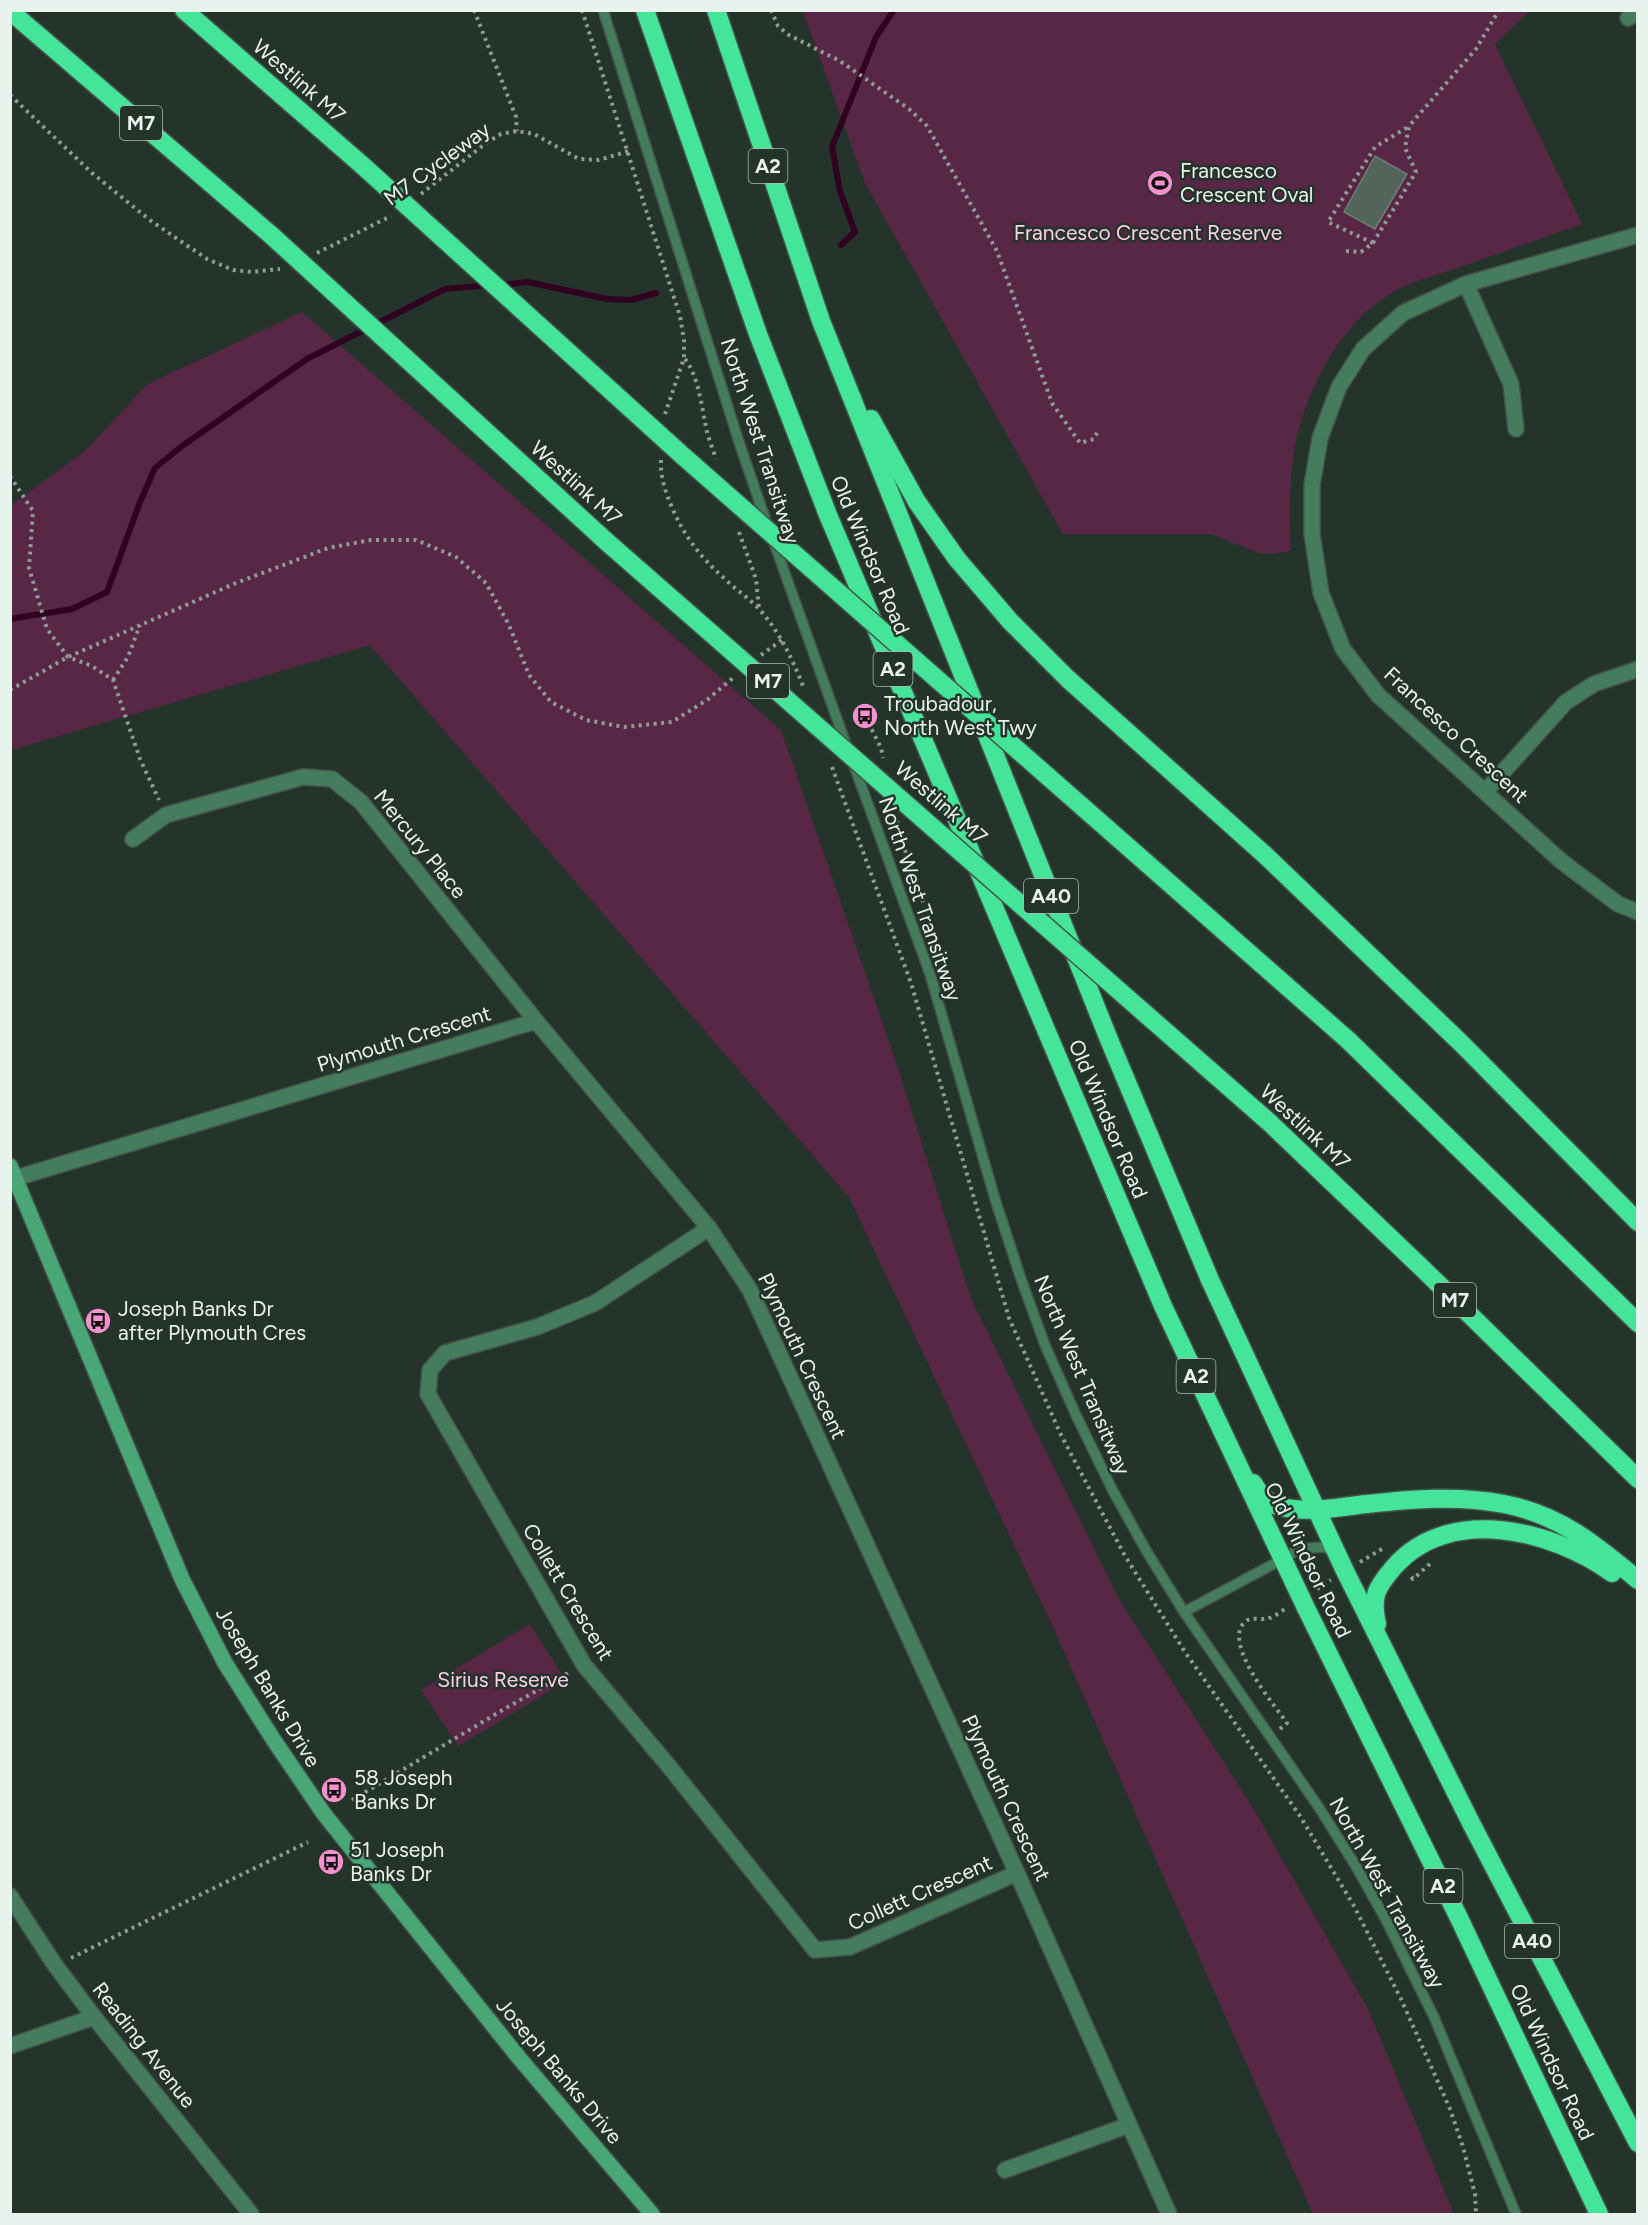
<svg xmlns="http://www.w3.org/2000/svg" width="1648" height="2225" font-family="Figtree,sans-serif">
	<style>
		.green { fill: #582746 }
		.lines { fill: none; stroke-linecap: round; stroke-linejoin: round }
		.stream { stroke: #310122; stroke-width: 6 }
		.building { fill: #53645a; stroke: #6c7e73; stroke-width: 1.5 }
		.lane-casing { stroke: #44534a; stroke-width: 12 }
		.street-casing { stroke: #44534a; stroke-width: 18 }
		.secondary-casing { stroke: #44534a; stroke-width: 18 }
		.highway-casing { stroke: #44534a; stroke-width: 21 }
		.path { stroke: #8f9b94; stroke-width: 4; stroke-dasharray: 3 4.5; stroke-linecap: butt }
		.lane { stroke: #457c5d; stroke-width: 9 }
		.street { stroke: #457c5d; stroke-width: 15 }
		.secondary { stroke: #49a676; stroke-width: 15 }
		.highway { stroke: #44e499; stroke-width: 18 }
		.highway-bridge-casing { stroke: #44534a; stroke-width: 21; stroke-linecap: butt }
		.highway-bridge { stroke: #44e499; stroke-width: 18 }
		.labels { text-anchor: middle; stroke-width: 5; stroke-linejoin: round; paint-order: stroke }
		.shield { fill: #25342b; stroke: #aebab3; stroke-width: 1.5 }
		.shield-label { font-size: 20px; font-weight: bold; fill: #e9f3ed }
		.street-label { font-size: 21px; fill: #e9f3ed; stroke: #25342b }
		.poi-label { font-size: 21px; fill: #e9f3ed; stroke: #25342b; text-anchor: start }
		.park-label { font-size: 21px; fill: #f9cfe6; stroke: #25342b }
	</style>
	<rect width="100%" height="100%" fill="#25342b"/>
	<!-- green -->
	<g class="green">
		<path d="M803 11H1530L1495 44 1582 224C1540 239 1499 253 1457 268 1438 275 1415 280 1397 290 1342 319 1307 387 1295 446 1289 481 1289 516 1291 551L1269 554 1259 553 1211 534H1063L865 183Z"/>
		<path d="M302 312 781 730 894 1056 971 1299 1120 1601 1251 1805 1368 2009 1454 2214H1313L1054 1629 849 1197 370 645 11 750V505L84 452 148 384Z"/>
		<path d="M530 1624 566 1681 458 1746 421 1690Z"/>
	</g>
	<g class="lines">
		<!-- stream -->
		<g class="stream">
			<path d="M841 245 855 232 840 191 832 147 876 37 894 10"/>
			<path d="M500 285 528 282 607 299 631 300 656 293"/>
			<path d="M10 619 72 609 107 592 140 502 155 468 182 446 307 359 445 289 490 285"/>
		</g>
	</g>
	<!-- building -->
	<path class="building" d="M1375 156 1407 174 1375 229 1344 212Z"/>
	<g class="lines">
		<!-- lane casing -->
		<g class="lane-casing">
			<g id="lane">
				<path d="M603 10 739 442 768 527"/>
				<path d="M773 540 847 747"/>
				<path d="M853 763 930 974 995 1199 1021 1279 1045 1345 1075 1413 1113 1491 1147 1552 1184 1612 1318 1806 1357 1868 1386 1920 1434 2017 1516 2214"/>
				<path d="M1184 1612 1283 1559 1299 1549 1323 1547 1335 1550"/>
			</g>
		</g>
		<!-- street casing -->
		<g class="street-casing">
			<g id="street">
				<path d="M1628 18 1638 12"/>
				<path d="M1638 235 1466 284 1403 313 1363 349 1339 387 1320 438 1312 485V534L1321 593 1343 649 1378 695 1561 861 1618 904 1638 912"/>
				<path d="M1466 284 1511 384 1516 429"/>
				<path d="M1485 792 1566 702 1594 684 1638 669"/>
				<path d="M133 839 166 815 303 777 332 779 361 802 536 1021 709 1228 750 1290 1017 1873 1169 2214"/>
				<path d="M16 1178 536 1021"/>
				<path d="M709 1228 595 1303 537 1327 445 1353 430 1370 428 1394 584 1665 672 1770 815 1950 850 1947 1017 1873"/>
				<path d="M10 1896 55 1965 94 2017 251 2214"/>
				<path d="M10 2046 94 2017"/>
				<path d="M1005 2170 1129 2125"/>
			</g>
		</g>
		<!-- secondary casing -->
		<g class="secondary-casing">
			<path id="secondary" d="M10 1166 182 1579 225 1663 273 1739 324 1814 520 2059 652 2214"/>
		</g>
		<!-- highway casing -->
		<g class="highway-casing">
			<g id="highway">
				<path d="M184 10 362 165"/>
				<path d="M645 10 758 334 828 515 1163 1306 1306 1608 1459 1918 1599 2214"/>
				<path d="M716 10 821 321 1110 1042 1210 1280 1345 1571 1471 1823 1638 2143"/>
				<path d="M10 11 271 235"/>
				<path d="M871 419 917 502 957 559 1010 621 1068 679 1265 855 1463 1045 1638 1222"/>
				<path d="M1348 1040 1638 1323"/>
				<path d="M1270 1123 1423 1269 1638 1479"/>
				<path d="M1253 1483C1259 1492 1265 1502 1275 1505 1304 1515 1338 1507 1367 1504 1412 1499 1459 1495 1504 1504 1560 1515 1595 1544 1638 1580"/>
				<path d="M1377 1624C1371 1596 1376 1588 1394 1567 1449 1504 1553 1530 1612 1573"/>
			</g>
		</g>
		<!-- path -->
		<g class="path">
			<path d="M474 10 516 117 517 131"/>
			<path d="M582 10 680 316 684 340V358L665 414"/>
			<path d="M771 10 778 26 789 35 840 61 909 109 927 126 997 251 1052 403 1080 443 1094 439 1097 433"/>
			<path d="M10 95 92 173 151 221 207 259 233 270 252 272 280 269"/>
			<path d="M421 194 486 143 501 134 517 131 534 134 579 159 599 160 629 151"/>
			<path d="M1373 243 1328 222 1375 147 1408 127"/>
			<path d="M1346 251 1361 252 1373 243 1416 172 1405 148 1409 126 1476 49 1499 10"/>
			<path d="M317 253 391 216"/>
			<path d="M685 359C699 378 701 404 706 427 708 438 713 449 716 459"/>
			<path d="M661 460C660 476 665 490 671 505 683 535 701 558 725 579 736 590 749 598 760 610 780 633 792 658 803 686"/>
			<path d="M10 476 33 511 29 568 47 629 68 657 92 666 113 680 140 759 159 800"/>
			<path d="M739 532 756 579 759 609"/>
			<path d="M761 655 782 640"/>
			<path d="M113 680 128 657 140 625"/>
			<path d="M10 690 68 657 236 583 328 548 371 540H416L456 557 486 583 509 625 529 675 551 702 586 720 624 727 672 722 707 700 734 677"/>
			<path d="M865 716 881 748 883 758"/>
			<path d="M832 767 911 983 1009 1318 1061 1435 1125 1556 1185 1652 1300 1816 1354 1906 1401 1999 1450 2109 1463 2147 1475 2194 1476 2214"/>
			<path d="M897 821 913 879 925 906"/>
			<path d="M1360 1562 1382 1549 1384 1551"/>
			<path d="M1411 1577 1413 1579 1432 1562"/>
			<path d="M1317 1589 1331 1580"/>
			<path d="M1280 1729 1287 1723C1275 1706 1220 1641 1246 1621 1253 1616 1262 1621 1269 1618 1274 1617 1280 1612 1285 1609"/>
			<path d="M352 1800 506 1708 570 1672"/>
			<path d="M71 1958 308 1842"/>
		</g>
		<!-- lane -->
		<use href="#lane" class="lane"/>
		<!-- street -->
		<use href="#street" class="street"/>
		<!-- secondary -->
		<use href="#secondary" class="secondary"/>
		<!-- highway -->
		<use href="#highway" class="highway"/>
		<!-- highway-bridge casing -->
		<g class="highway-bridge-casing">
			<g id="highway-bridge">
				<path d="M362 165 683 456 1348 1040"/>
				<path d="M271 235 607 542 1270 1123"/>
			</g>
		</g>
		<!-- highway-bridge -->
		<use href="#highway-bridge" class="highway-bridge"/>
	</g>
	<!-- icons -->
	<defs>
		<g id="stadium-disc" transform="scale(1.35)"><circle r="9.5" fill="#f790ce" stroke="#25342b"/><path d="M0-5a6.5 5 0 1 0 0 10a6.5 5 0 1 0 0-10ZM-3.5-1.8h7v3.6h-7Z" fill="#111"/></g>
		<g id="bus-disc" transform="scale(1.35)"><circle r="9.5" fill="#f790ce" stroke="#25342b"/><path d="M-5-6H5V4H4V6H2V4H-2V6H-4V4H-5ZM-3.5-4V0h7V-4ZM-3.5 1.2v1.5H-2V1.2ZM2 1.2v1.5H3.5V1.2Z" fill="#111"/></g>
	</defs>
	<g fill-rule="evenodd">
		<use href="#stadium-disc" x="1160" y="183"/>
		<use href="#bus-disc" x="865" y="716"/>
		<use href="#bus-disc" x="98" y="1321"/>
		<use href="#bus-disc" x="334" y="1790"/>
		<use href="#bus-disc" x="331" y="1862"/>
	</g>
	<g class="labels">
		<!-- shield labels -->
		<g class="shield">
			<rect x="120" y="106" width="42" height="34" rx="4.5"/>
			<rect x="748.5" y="149" width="39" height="34" rx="4.5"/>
			<rect x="873.5" y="652" width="39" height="34" rx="4.5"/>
			<rect x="747" y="664" width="42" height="34" rx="4.5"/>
			<rect x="1024" y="879" width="54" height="34" rx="4.5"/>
			<rect x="1434" y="1283" width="42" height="34" rx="4.5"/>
			<rect x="1176.5" y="1359" width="39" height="34" rx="4.5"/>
			<rect x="1423.5" y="1869" width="39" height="34" rx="4.5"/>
			<rect x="1505" y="1924" width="54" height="34" rx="4.5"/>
		</g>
		<g class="shield-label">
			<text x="141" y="130">M7</text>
			<text x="768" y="173">A2</text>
			<text x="893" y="676">A2</text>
			<text x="768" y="688">M7</text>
			<text x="1051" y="903">A40</text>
			<text x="1455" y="1307">M7</text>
			<text x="1196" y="1383">A2</text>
			<text x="1443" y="1893">A2</text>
			<text x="1532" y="1948">A40</text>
		</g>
		<!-- street labels -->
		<g class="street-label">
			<text transform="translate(299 81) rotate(41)" y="7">Westlink M7</text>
			<text transform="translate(437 164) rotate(-36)" y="7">M7 Cycleway</text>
			<text transform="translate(760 441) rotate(72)" y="7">North West Transitway</text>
			<text transform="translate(576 483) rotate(42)" y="7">Westlink M7</text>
			<text transform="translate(870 555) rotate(67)" y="7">Old Windsor Road</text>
			<text transform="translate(1456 735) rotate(43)" y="7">Francesco Crescent</text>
			<text transform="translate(941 803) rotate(41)" y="7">Westlink M7</text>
			<text transform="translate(420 844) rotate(51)" y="7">Mercury Place</text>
			<text transform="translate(920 899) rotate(71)" y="7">North West Transitway</text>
			<text transform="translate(404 1039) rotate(-17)" y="7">Plymouth Crescent</text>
			<text transform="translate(1108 1119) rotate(67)" y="7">Old Windsor Road</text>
			<text transform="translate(1305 1127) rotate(43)" y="7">Westlink M7</text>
			<text transform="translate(802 1356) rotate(65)" y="7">Plymouth Crescent</text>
			<text transform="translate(1082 1375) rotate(67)" y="7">North West Transitway</text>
			<text transform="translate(1308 1560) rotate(64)" y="7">Old Windsor Road</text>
			<text transform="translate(568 1592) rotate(59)" y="7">Collett Crescent</text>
			<text transform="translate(268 1687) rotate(59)" y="7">Joseph Banks Drive</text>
			<text transform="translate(1006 1798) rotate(65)" y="7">Plymouth Crescent</text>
			<text transform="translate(920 1893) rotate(-24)" y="7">Collett Crescent</text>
			<text transform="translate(1387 1893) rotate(61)" y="7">North West Transitway</text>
			<text transform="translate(144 2045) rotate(52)" y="7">Reading Avenue</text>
			<text transform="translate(1552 2062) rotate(65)" y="7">Old Windsor Road</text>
			<text transform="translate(559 2071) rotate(50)" y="7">Joseph Banks Drive</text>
		</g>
		<!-- poi labels -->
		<g class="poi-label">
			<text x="1180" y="178">Francesco<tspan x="1180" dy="24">Crescent Oval</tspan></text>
			<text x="884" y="711">Troubadour,<tspan x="884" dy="24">North West Twy</tspan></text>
			<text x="118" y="1316">Joseph Banks Dr<tspan x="118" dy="24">after Plymouth Cres</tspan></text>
			<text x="354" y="1785">58 Joseph<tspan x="354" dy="24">Banks Dr</tspan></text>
			<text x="350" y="1857">51 Joseph<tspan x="350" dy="24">Banks Dr</tspan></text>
		</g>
		<!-- park labels -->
		<g class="park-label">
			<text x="1148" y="240">Francesco Crescent Reserve</text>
			<text x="503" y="1687">Sirius Reserve</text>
		</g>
	</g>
	<!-- border -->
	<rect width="1648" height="2225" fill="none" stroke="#e9f3ed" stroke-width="24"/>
</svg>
